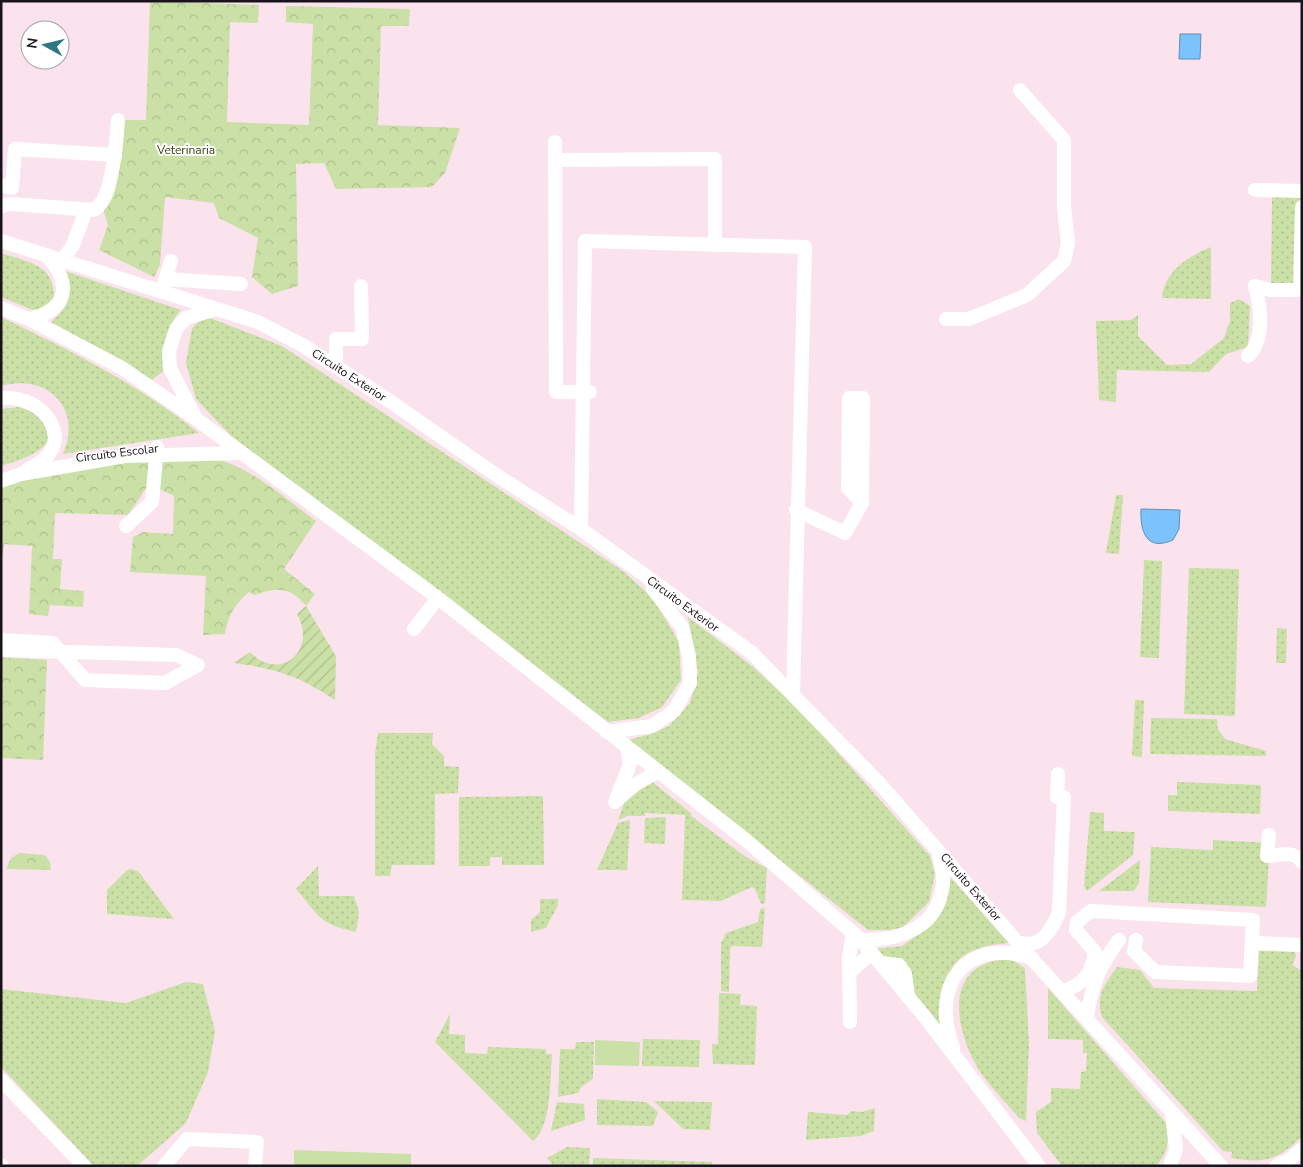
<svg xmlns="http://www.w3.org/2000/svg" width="1303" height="1167" font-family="'Nunito Sans',sans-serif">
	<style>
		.education { fill: #fbe3ee; fill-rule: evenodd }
		.grass { fill: url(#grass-dots) }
		.park { fill: url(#park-crowns) }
		.garden { fill: url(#garden-furrows) }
		.pitch { fill: #cbe0a6 }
		.water { fill: #7cc2fc; stroke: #5f8eb8 }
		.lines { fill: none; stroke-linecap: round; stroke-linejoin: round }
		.minor { stroke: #fff; stroke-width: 14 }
		.labels { text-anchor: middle; stroke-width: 4; stroke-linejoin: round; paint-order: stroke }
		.park-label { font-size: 12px; fill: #35450a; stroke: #fff }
		.street-label { font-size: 12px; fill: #1b131b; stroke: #fff }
	</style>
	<defs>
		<pattern id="grass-dots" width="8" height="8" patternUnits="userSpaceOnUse" patternTransform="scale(1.25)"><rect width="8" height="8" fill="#cbe0a6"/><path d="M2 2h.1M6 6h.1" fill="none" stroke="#aebf8e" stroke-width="1.8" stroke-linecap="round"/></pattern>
		<pattern id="park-crowns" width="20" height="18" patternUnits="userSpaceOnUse" patternTransform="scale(1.25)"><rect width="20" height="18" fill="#cbe0a6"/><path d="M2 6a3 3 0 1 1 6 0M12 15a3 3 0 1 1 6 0" fill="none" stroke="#aebf8e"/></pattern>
		<pattern id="garden-furrows" width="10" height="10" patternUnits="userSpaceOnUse" patternTransform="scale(1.25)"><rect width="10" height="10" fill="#cbe0a6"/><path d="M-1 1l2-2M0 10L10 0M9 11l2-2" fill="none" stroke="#aebf8e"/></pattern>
	</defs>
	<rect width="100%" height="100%" fill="#feeffe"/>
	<!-- education -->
	<path class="education" d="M1 1H1302V1166H1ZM30 30H60V60H30Z"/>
	<!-- grass -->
	<g class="grass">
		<path d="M1272 196 1302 197 1298 288H1271Z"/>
		<path d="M1211 247V299L1162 298C1164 271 1189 256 1211 247Z"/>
		<path d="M1 253C28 262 55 264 54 299L43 310H33L1 297Z"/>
		<path d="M62 270 181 310C165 328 163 345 166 369L152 380 51 322C71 306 72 293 62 270Z"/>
		<path d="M1239 299 1250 306 1248 347 1226 354 1209 372 1117 370 1116 402 1099 400 1096 321 1131 320 1138 315V336L1167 365 1191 364 1224 338 1230 321V303Z"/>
		<path d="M205 316 282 346 623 571 653 598 679 642 681 680 662 707 639 718 608 722 235 440 196 399 186 363 192 328Z"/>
		<path d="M1 317C71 351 138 384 199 433L63 454C83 409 48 373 1 386Z"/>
		<path d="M19 407 46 417 51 437C40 455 20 460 1 466V409Z"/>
		<path d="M1116 495H1123L1119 554 1106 553Z"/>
		<path d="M1144 560 1162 561 1159 658 1140 657Z"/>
		<path d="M1189 568 1239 569 1235 716 1184 714Z"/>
		<path d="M688 617 752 666 800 710 930 856 935 874 929 902 902 928 891 930H868L628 740 651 734 669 726 690 703 698 672Z"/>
		<path d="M1277 628 1287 629 1286 663H1276Z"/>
		<path d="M1135 700H1144L1142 757 1132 756Z"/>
		<path d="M1151 718 1217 719 1218 729 1225 739 1266 751V756L1150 754Z"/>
		<path d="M378 733H433L432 744 444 756V766L459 767 458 793 435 794V865H392L390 876H375V754Z"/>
		<path d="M651 781 692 814 690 815 746 857 767 868 765 903 761 904 755 889 752 887 721 901 682 900 685 815 645 813V816H628L618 820 626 798Z"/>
		<path d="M1177 782 1261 785 1260 814 1168 811V795H1177Z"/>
		<path d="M543 796 544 865H502V857H490V866H459V797Z"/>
		<path d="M1090 812 1104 813V831L1135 832 1133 855 1087 891 1084 886Z"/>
		<path d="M666 817 665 844 644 843 645 818Z"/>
		<path d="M630 820 627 870H597L618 823Z"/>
		<path d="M1213 840 1270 843 1266 907 1148 902 1151 847 1213 850Z"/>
		<path d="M1140 860 1139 883 1134 891H1099Z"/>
		<path d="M318 866 319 896H354L359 912 356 932C319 924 319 916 296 889Z"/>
		<path d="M132 869 139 872 174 919 107 914V890L127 870Z"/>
		<path d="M951 878 1009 943C988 944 959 950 950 973 945 985 945 1019 943 1034L888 957 880 955 876 949 902 946 913 938 941 912 946 901Z"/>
		<path d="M540 899H558V905L546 928 531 932V920L540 912Z"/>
		<path d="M765 908 762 947 732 946 730 950 729 992 721 991V943L726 933 758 922 760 909Z"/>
		<path d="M1259 951 1295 952 1296 956 1292 965 1302 971V1136C1279 1160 1264 1164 1231 1158L1232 1152 1223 1151 1102 1017C1095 995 1105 984 1117 967L1140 970 1154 988 1257 991Z"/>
		<path d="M1000 960H1012L1025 968 1029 1045 1026 1121 1019 1118C1005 1101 984 1081 975 1063 955 1026 945 968 1000 960Z"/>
		<path d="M186 982 203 984 215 1031 208 1072 186 1123 137 1166H94L1 1067V989L126 1003Z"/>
		<path d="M1048 988 1166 1123C1169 1141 1169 1152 1156 1166H1062L1037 1133 1036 1112 1051 1102V1088L1080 1089 1081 1072 1086 1071 1087 1053H1083V1040L1048 1039Z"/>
		<path d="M719 993 741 994 740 1005 757 1006 755 1065 713 1064 712 1044H718Z"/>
		<path d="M450 1014 449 1034 465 1035V1053L487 1054 488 1047 546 1049V1054H552C550 1076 552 1128 533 1141L435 1042Z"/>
		<path d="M643 1039 700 1040 699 1067 642 1066Z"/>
		<path d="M576 1042H594L593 1079 581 1087 578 1093 558 1097 560 1049H575Z"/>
		<path d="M597 1099 646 1102 658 1112 653 1126 597 1125Z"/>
		<path d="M654 1101 712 1102 710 1130 683 1129Z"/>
		<path d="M557 1102 584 1104 585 1120 551 1131Z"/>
		<path d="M875 1108 874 1131 861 1136 806 1140 808 1112 847 1115 852 1111 862 1112Z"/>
		<path d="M567 1147 590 1148 589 1166H554L547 1158Z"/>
		<path d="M593 1158 712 1162V1166L593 1165Z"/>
	</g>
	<!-- park -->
	<g class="park">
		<path d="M150 1 259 5 258 23 230 22 227 122 309 125 313 24 286 22V6L410 9 409 26H381L378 125 460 128 445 173 432 187 336 189 324 163 296 164 298 286 272 294 252 277 258 238 219 218 214 203 165 197 160 265 154 277 99 250 108 225 102 206 118 120H146Z"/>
		<path d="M206 456C252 467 278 493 316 521L284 569 315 594 306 606C290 586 277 587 254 595L249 592C234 605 229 615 225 634L203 635 206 576 130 572 133 537 143 532 173 534 174 496 149 484 128 515 55 513 53 559H62L60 589 84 591 83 607 50 605 48 616 29 614 32 546 4 544 3 555H1V486C68 466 136 461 206 456Z"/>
		<path d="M1 657 47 660 43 760 1 758Z"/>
		<path d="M19 853 45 855 50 862 51 870 6 869 11 858Z"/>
	</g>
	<!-- garden -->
	<path class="garden" d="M306 606 336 656 335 700C299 676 277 669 234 663L250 652C279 683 318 651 297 614Z"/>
	<!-- pitch -->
	<g class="pitch">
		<path d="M595 1040 640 1042 639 1066 595 1065Z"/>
		<path d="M294 1150 411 1154V1166H294Z"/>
	</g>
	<!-- water -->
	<g class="water">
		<path d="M1180 34H1201L1200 59H1179Z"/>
		<path d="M1141 509 1180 510 1179 529 1173 540C1146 552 1140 531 1141 509Z"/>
	</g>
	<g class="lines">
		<!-- minor -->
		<g class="minor">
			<path d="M555 142 556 392H590"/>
			<path d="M115 155 118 120"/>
			<path d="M556 160 715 159V245"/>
			<path d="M1 185 12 188 15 149 115 155C111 172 110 200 94 210L11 204 1 206"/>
			<path d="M1255 190 1302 191"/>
			<path d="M1 241 258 322 304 346 391 402 496 475 581 529 752 653 881 785 1032 959 1221 1166"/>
			<path d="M63 260 73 245 86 210"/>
			<path d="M165 279 241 284"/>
			<path d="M1255 286 1270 290H1300L1302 207"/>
			<path d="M163 287 171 261"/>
			<path d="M1 308 29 319 122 368 195 418 438 598 747 841 861 940 925 1017 1039 1166"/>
			<path d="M29 319C68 310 73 284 46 255"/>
			<path d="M946 319H969L1027 295 1064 261 1068 243 1064 207V140L1020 90"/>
			<path d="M1248 356C1265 340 1261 306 1255 286"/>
			<path d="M336 365V339H362L361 286"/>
			<path d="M1 398C48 394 80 448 28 469"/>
			<path d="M194 415 170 368 169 351 176 329 186 318 213 310"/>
			<path d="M1 481 21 474 125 456 242 453"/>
			<path d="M796 510 845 533 862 503 863 398H849L848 488 862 503"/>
			<path d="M126 526 152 502 157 447"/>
			<path d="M581 529 585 241 805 247 793 693"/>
			<path d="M414 629 438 598"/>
			<path d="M1 640 53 643 85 680 165 683 198 665 176 655 1 650"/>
			<path d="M607 732 652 726 674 711 690 683 689 656 682 627 653 589"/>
			<path d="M617 800 636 784 657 772"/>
			<path d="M615 802 630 764 627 747"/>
			<path d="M1269 835 1267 856C1279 855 1295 850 1302 862"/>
			<path d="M861 940C896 941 935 930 942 890 945 877 941 864 938 851"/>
			<path d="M1018 943C1023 943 1030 945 1034 943 1046 940 1055 923 1059 912L1064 797H1057L1058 774"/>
			<path d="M1252 945 1257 943 1302 945"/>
			<path d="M880 963 899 965 905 974 908 997"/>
			<path d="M851 971 872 953"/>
			<path d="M1064 991C1084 984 1092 973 1095 952L1076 930 1077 922 1091 911 1253 920 1250 976 1155 972 1134 951 1136 940"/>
			<path d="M1087 1017C1092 984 1099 967 1119 940"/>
			<path d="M850 1022 849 959 853 932"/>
			<path d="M953 1048C930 986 964 936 1032 958"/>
			<path d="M1 1080 84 1166"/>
			<path d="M1 1165 2 1166"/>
			<path d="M164 1166 187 1139 257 1142 255 1166"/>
			<path d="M1170 1166 1176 1149 1172 1113"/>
			<path d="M1276 1166 1289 1160 1302 1149"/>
		</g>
	</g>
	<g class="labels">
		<!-- park labels -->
		<g class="park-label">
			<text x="186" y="154">Veterinaria</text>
		</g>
		<!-- street labels -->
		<g class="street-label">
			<text transform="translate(349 375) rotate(33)" y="4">Circuito Exterior</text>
			<text transform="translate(117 453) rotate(-7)" y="4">Circuito Escolar</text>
			<text transform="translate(683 604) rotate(36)" y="4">Circuito Exterior</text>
			<text transform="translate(971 887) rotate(49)" y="4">Circuito Exterior</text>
		</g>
	</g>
	<!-- border -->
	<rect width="1303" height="1167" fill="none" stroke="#1b131b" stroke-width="5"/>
	<!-- north arrow -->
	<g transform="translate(45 45) rotate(278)"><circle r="24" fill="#ffffff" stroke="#a4a1a4"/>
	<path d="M0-4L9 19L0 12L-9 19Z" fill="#317783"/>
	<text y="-8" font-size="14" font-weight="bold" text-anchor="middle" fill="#1b131b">N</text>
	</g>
</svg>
